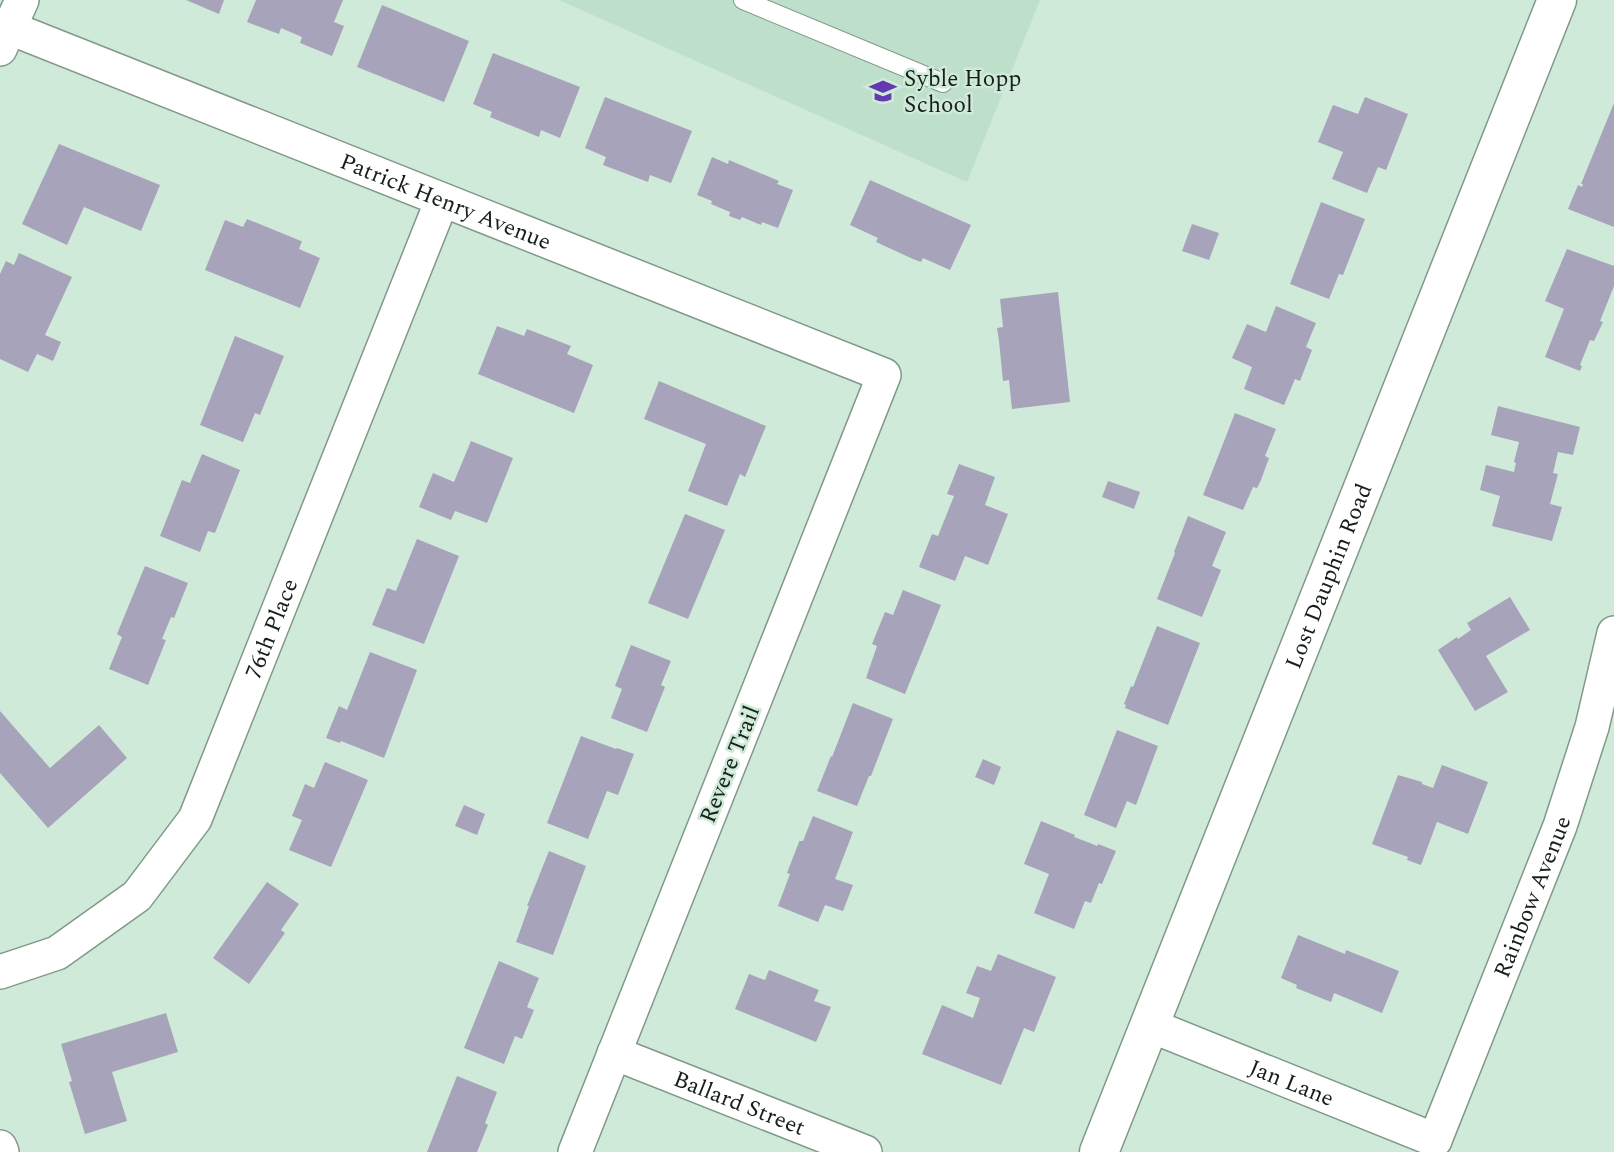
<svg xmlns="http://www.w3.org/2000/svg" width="1614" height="1152" font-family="Spectral,serif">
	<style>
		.built { fill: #bedfca }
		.building { fill: #a7a3bb }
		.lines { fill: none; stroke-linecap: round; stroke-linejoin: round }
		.lane-casing { stroke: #81998a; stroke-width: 20 }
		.street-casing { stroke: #81998a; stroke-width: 36 }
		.secondary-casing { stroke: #81998a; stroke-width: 41 }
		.lane { stroke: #fff; stroke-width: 18 }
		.street { stroke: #fff; stroke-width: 33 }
		.secondary { stroke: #fff; stroke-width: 38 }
		.labels { text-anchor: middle; stroke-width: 5; stroke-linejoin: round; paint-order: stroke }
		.poi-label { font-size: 23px; fill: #161f19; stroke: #d0ead9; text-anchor: start }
		.street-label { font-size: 23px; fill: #161f19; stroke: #d0ead9 }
	</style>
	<rect width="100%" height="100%" fill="#d0ead9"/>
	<!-- built -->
	<path class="built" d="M559 0H1040L967 182Z"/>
	<!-- building -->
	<g class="building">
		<path d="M186 0H224L219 14Z"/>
		<path d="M256 0H343L334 22 344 26 332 56 300 43 302 37 281 28 279 34 247 22Z"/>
		<path d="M382 5 469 41 444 102 357 67Z"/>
		<path d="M493 53 580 87 560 138 541 130 539 137 490 117 492 112 473 104Z"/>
		<path d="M605 97 692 131 671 183 650 175 648 182 603 165 606 157 585 148Z"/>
		<path d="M1365 97 1408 114 1386 170 1378 167 1367 193 1332 179 1343 152 1318 142 1333 105 1358 114Z"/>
		<path d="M1614 103V227L1568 209 1578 185 1582 187 1583 184H1581Z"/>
		<path d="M59 144 160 185 141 231 84 207 67 245 22 224Z"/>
		<path d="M712 157 728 164 729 160 779 181 777 184 793 190 778 228 762 222 761 225 742 217 740 220 729 216 730 212 711 204 712 201 697 195Z"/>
		<path d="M870 180 971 225 950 270 923 258 921 262 913 259 876 242 878 238 850 225Z"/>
		<path d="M1321 202 1365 219 1343 275 1339 274 1329 299 1290 284Z"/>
		<path d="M247 219 301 241H302L299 249 320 258 300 308 205 270 225 220 243 227Z"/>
		<path d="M1192 224 1219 233 1209 260 1182 251Z"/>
		<path d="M1567 249 1614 266V286L1600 321 1603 322 1594 341 1590 340 1580 365 1582 366 1580 371 1545 357 1564 309 1545 301Z"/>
		<path d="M19 253 72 277 45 335 61 342 53 361 37 354 28 372 0 359V274L6 261 14 265Z"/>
		<path d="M1058 292 1070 402 1012 409 1009 380 1003 381 999 341 997 328 1003 327 1000 299Z"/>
		<path d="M1276 306 1316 323 1306 347 1312 350 1300 381 1295 379 1284 405 1244 389 1252 367 1232 358 1247 324 1266 332Z"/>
		<path d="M497 326 524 336 527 329 571 346 567 354 593 365 574 413 478 374Z"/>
		<path d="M235 336 284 356 260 415 255 413 243 442 200 425Z"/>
		<path d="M659 381 766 426 745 477 740 474 727 506 688 491 706 444 644 419Z"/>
		<path d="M1498 406 1580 427 1573 455 1558 452 1553 473 1558 474 1550 504 1562 507 1552 541 1492 526 1500 496 1480 490 1486 465 1514 472 1516 463 1514 462 1519 442 1491 435Z"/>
		<path d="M1235 413 1276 429 1265 456 1269 458 1261 480 1257 488 1253 487 1243 510 1203 495Z"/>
		<path d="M471 441 513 458 487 523 455 511 451 520 419 507 433 473 454 482Z"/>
		<path d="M202 454 240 470 215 533 208 531 200 552 160 536 182 480 190 483Z"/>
		<path d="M959 464 995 477 985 505 1008 514 988 565 965 556 955 581 919 567 932 534 938 536 954 496 947 494Z"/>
		<path d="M1108 481 1140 492 1134 509 1102 497Z"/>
		<path d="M685 514 725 530 688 619 648 603Z"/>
		<path d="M1188 516 1226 532 1212 566 1221 570 1202 617 1157 599 1175 553 1174 552Z"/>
		<path d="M417 539 459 556 424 644 372 625 387 588 396 591Z"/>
		<path d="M145 566 188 583 174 618 171 617 162 639 166 640 148 685 109 669 122 637 117 634Z"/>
		<path d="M903 590 941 605 905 694 866 678 877 646 872 644 885 612 893 615Z"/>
		<path d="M1510 597 1530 630 1486 656 1508 692 1475 711 1438 650 1457 637 1458 639 1471 630 1467 623Z"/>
		<path d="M1157 626 1200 643 1168 725 1125 708 1126 705 1124 704 1131 686 1133 687Z"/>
		<path d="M631 645 671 661 661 685 665 687 647 732 611 718 622 689 615 686Z"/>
		<path d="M370 652 417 670 384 758 341 741 340 743 326 738 339 706 347 710Z"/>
		<path d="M853 703 893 719 871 776H869L857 806 817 791 831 756 832 757Z"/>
		<path d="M0 711 50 768 99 725 127 758 48 828 0 773Z"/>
		<path d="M1117 730 1158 746 1136 805 1127 801 1116 828 1084 815Z"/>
		<path d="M581 736 616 749 617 748 634 754 618 795 607 791 588 839 547 823Z"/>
		<path d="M983 759 1001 767 994 785 975 777Z"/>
		<path d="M325 762 368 780 331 867 289 850 302 820 292 816 305 784 314 788Z"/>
		<path d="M1442 765 1488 782 1468 834 1437 822 1421 865 1407 860 1408 857 1372 844 1398 775 1422 782V784L1433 788Z"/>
		<path d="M464 805 485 814 477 835 455 826Z"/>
		<path d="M813 816 853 832 835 879 853 885 843 911 825 905 818 922 778 906 790 874 787 873 799 842V841H803Z"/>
		<path d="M1041 821 1075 835 1074 837 1090 843 1097 846 1098 844 1116 851 1102 884 1099 883 1091 903 1085 901 1074 929 1034 913 1049 874 1024 864Z"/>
		<path d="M549 851 586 866 553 955 516 942 529 906H527Z"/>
		<path d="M267 882 299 904 281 930 285 933 249 984 213 958Z"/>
		<path d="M1298 935 1345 954 1346 950 1399 971 1382 1013 1334 993 1331 1002 1296 988 1297 985 1281 978Z"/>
		<path d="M998 954 1056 977 1034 1032 1024 1028 1001 1085 922 1054 942 1005 973 1018 980 998 966 993 977 966 991 971Z"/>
		<path d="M499 961 539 978 527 1007 534 1010 522 1039 515 1036 504 1064 464 1048Z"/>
		<path d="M769 970 819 990 814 1001 831 1007 816 1042 735 1009 749 974 765 980Z"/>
		<path d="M166 1013 178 1052 112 1072 127 1121 85 1134 69 1082 72 1081 61 1044Z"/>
		<path d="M457 1076 497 1092 485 1123 488 1125 477 1152H427Z"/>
	</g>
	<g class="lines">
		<!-- lane casing -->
		<g class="lane-casing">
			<path id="lane" d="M743 0 943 83"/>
		</g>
		<!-- street casing -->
		<g class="street-casing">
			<g id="street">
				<path id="s1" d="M10 28 884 375 575 1152"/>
				<path d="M0 49 22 0"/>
				<path id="s2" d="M0 972 57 953 137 896 195 819 442 200"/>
				<path id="s3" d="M1149 1025 1435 1140"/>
				<path id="s4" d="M614 1053 865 1152"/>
				<path id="s5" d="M1435 1140 1560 826 1592 727 1614 633"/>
				<path d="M0 1147 2 1152"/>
			</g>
		</g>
		<!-- secondary casing -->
		<g class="secondary-casing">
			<g id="secondary">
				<path id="s6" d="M1099 1152 1557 0"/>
			</g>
		</g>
		<!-- lane -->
		<use href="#lane" class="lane"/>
		<!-- street -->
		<use href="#street" class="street"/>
		<!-- secondary -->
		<use href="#secondary" class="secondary"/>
	</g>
	<!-- icons -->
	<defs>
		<g id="school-bare" transform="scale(2.1)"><path d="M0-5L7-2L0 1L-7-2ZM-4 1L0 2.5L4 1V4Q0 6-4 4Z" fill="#613ab2" stroke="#d0ead9" stroke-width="2.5" paint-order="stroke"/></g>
	</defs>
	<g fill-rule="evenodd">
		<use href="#school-bare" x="883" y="91"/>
	</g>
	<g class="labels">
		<!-- poi labels -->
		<g class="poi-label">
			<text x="904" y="86">Syble Hopp<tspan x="904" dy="26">School</tspan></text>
		</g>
		<!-- street labels -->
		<g class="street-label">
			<text dy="8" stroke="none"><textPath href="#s1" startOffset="469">Patrick Henry Avenue</textPath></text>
			<text dy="8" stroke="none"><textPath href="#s6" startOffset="620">Lost Dauphin Road</textPath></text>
			<text dy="8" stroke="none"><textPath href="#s2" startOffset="460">76th Place</textPath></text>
			<text transform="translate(729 764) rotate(-68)" y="8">Revere Trail</text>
			<text dy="8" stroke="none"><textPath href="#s5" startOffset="262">Rainbow Avenue</textPath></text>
			<text dy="8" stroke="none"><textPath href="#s3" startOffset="154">Jan Lane</textPath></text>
			<text dy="8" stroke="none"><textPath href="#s4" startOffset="135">Ballard Street</textPath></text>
		</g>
	</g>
</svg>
